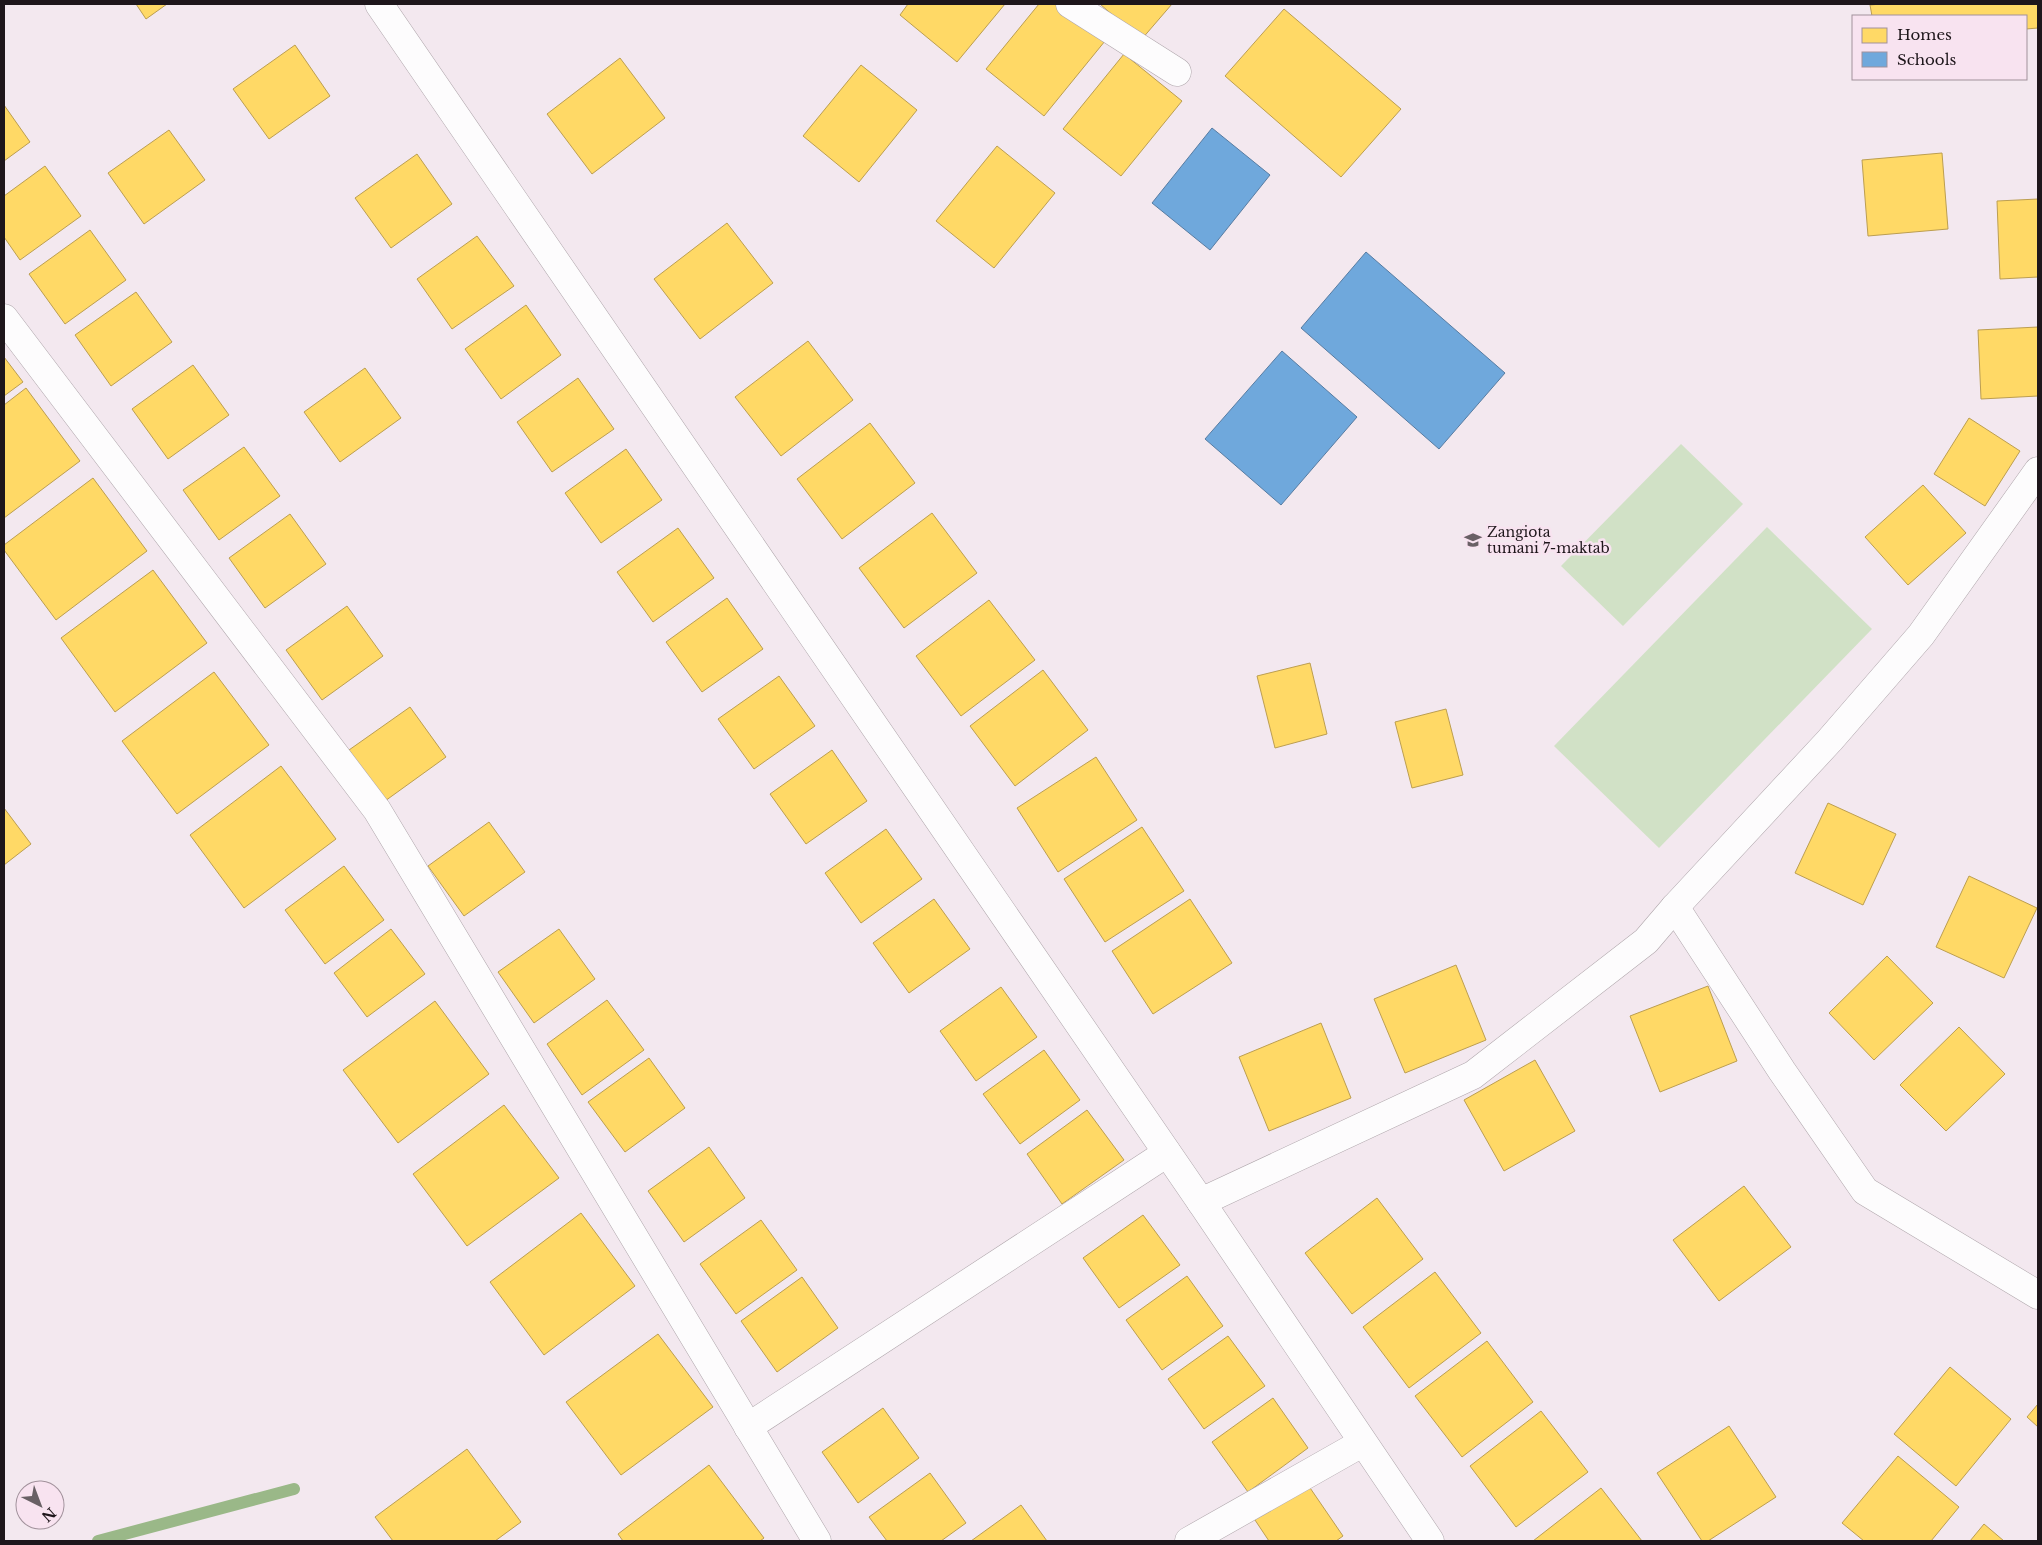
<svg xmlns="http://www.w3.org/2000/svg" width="2042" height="1545" font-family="'Libre Baskerville',serif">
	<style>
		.pitch { fill: #d1e1c6 }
		.homes { fill: #ffd966; stroke: #bc9e50 }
		.schools { fill: #6fa8dc; stroke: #577ca2 }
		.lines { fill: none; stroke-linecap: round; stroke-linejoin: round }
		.stream { stroke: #9ab888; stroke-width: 12 }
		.minor-casing { stroke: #afa6ab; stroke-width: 29 }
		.major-casing { stroke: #afa6ab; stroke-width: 29 }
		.minor { stroke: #fdfcfd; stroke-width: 28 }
		.major { stroke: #fdfcfd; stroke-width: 28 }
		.labels { text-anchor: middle; stroke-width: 5; stroke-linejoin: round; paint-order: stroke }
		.poi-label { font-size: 14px; fill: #1e161b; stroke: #f8e3f0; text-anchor: start }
	</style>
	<rect width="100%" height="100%" fill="#f3e8ef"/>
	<!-- pitch -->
	<g class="pitch">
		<path d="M1681 444 1743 504 1623 626 1561 566Z"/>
		<path d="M1767 527 1872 629 1659 848 1554 746Z"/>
	</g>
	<!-- homes -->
	<g class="homes">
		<path d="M136 4H167L146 19Z"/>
		<path d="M908 4H1005L957 62 900 15Z"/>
		<path d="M1039 4H1059L1105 41 1044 116 986 69Z"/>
		<path d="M1100 4H1172L1141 40Z"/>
		<path d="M1881 4H2038V28L2026 29V16H1872L1870 5Z"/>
		<path d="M1284 9 1401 109 1341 177 1225 76Z"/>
		<path d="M295 45 330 96 269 139 233 89Z"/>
		<path d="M1124 54 1182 101 1121 176 1063 129Z"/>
		<path d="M620 58 665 118 592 174 547 114Z"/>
		<path d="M861 65 917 110 859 182 803 136Z"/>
		<path d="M4 105 30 142 4 161Z"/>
		<path d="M169 130 205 180 144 224 108 173Z"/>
		<path d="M997 146 1055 193 994 268 936 221Z"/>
		<path d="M1942 153 1948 229 1868 236 1862 160Z"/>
		<path d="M417 154 452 204 391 248 355 198Z"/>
		<path d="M45 166 81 216 20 260 4 237V196Z"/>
		<path d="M2038 199V277L2000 279 1997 201Z"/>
		<path d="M727 223 773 283 700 339 654 279Z"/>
		<path d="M90 230 126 280 65 324 29 274Z"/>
		<path d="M477 236 514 286 452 329 417 279Z"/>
		<path d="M136 292 172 342 111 386 75 335Z"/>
		<path d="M526 305 561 355 501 399 465 349Z"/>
		<path d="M2038 327V396L1981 399 1978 330Z"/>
		<path d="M808 341 853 400 781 456 735 397Z"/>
		<path d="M4 357 23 382 4 396Z"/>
		<path d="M193 365 229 415 168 459 132 409Z"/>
		<path d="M365 368 401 418 340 462 304 412Z"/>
		<path d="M578 378 614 429 552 472 517 422Z"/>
		<path d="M26 388 80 461 4 518V405Z"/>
		<path d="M1969 418 2020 451 1985 506 1934 474Z"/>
		<path d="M870 423 915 483 842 539 797 479Z"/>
		<path d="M244 447 280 496 219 540 183 490Z"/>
		<path d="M626 449 662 500 601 543 565 493Z"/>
		<path d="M93 478 147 551 56 620 4 550V545Z"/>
		<path d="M1923 485 1966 533 1908 585 1865 537Z"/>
		<path d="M932 513 977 573 904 628 859 568Z"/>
		<path d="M290 514 326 564 265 608 229 558Z"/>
		<path d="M678 528 714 578 653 622 617 572Z"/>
		<path d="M153 570 207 643 115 712 61 638Z"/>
		<path d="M727 598 763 649 702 692 666 642Z"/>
		<path d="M989 600 1035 660 961 716 916 656Z"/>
		<path d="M347 606 383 656 322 700 286 650Z"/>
		<path d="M1310 663 1327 734 1275 748 1257 676Z"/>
		<path d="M1043 670 1088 730 1015 786 970 726Z"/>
		<path d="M214 672 269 745 177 814 122 741Z"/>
		<path d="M779 676 815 726 754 769 718 719Z"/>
		<path d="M410 707 446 757 385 801 349 750Z"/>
		<path d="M1446 709 1463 775 1412 788 1395 722Z"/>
		<path d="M832 750 867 801 806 844 770 794Z"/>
		<path d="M1096 757 1137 820 1058 872 1017 808Z"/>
		<path d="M281 766 336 839 244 908 190 835Z"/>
		<path d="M1828 803 1896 834 1863 905 1795 873Z"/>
		<path d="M4 808 31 844 4 865Z"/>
		<path d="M489 822 525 872 464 916 428 866Z"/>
		<path d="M1142 827 1184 891 1105 942 1064 879Z"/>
		<path d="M886 829 922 879 861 923 825 873Z"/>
		<path d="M344 866 384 920 325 964 285 910Z"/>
		<path d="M1969 876 2037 908 2004 978 1936 947Z"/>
		<path d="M934 899 970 949 909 993 873 943Z"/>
		<path d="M1190 899 1232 963 1153 1014 1112 951Z"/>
		<path d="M391 929 425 974 367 1017 334 973Z"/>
		<path d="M559 929 595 979 534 1023 498 972Z"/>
		<path d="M1887 956 1933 1003 1874 1060 1829 1013Z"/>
		<path d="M1456 965 1486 1040 1405 1073 1374 999Z"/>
		<path d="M1708 986 1737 1061 1660 1092 1630 1016Z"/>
		<path d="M1001 987 1037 1037 976 1081 940 1031Z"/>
		<path d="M607 1000 644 1050 582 1095 547 1044Z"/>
		<path d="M435 1001 489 1074 398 1143 343 1070Z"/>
		<path d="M1321 1023 1351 1098 1269 1131 1239 1057Z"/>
		<path d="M1959 1027 2005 1074 1946 1131 1900 1085Z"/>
		<path d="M1044 1050 1080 1100 1020 1144 983 1094Z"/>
		<path d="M649 1058 685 1108 625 1152 588 1102Z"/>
		<path d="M1535 1060 1575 1131 1504 1171 1464 1100Z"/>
		<path d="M504 1105 559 1178 467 1246 413 1174Z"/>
		<path d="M1087 1110 1124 1160 1062 1204 1027 1154Z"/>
		<path d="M709 1147 745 1198 684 1242 648 1191Z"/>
		<path d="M1744 1186 1791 1247 1719 1301 1673 1240Z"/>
		<path d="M1377 1198 1423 1259 1352 1314 1305 1253Z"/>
		<path d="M581 1213 635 1286 544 1355 490 1282Z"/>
		<path d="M1143 1215 1180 1265 1119 1308 1083 1258Z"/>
		<path d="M761 1220 797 1270 736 1314 700 1264Z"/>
		<path d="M1435 1272 1481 1333 1409 1388 1363 1327Z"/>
		<path d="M1187 1276 1223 1326 1162 1370 1126 1320Z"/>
		<path d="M802 1277 838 1328 777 1372 741 1321Z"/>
		<path d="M658 1334 713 1407 621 1475 566 1402Z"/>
		<path d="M1228 1336 1265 1386 1204 1429 1168 1379Z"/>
		<path d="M1487 1341 1533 1402 1462 1457 1415 1396Z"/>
		<path d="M1950 1367 2011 1419 1956 1486 1894 1434Z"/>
		<path d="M1273 1398 1308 1448 1248 1492 1212 1442Z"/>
		<path d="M2038 1404V1427L2027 1417Z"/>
		<path d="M883 1408 919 1458 858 1503 822 1452Z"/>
		<path d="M1541 1411 1588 1472 1516 1527 1470 1466Z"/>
		<path d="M1729 1426 1776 1497 1708 1541H1702L1657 1473Z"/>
		<path d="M467 1449 521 1522 495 1541H393L375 1517Z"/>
		<path d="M1898 1456 1959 1507 1931 1541H1864L1842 1523Z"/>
		<path d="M709 1465 764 1538 760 1541H623L618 1534Z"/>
		<path d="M930 1473 966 1523 941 1541H887L869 1517Z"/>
		<path d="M1306 1482 1343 1536 1336 1541H1269L1253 1517Z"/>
		<path d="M1601 1488 1642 1541H1533Z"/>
		<path d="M1021 1505 1047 1541H971Z"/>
		<path d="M1984 1524 2004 1541H1970Z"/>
	</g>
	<!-- schools -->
	<g class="schools">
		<path d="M1212 128 1270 175 1210 250 1152 203Z"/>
		<path d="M1366 252 1505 373 1439 449 1301 328Z"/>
		<path d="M1282 351 1357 417 1281 505 1205 439Z"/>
	</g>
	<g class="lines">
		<!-- stream -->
		<path class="stream" d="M98 1541 294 1489"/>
		<!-- minor casing -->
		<g class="minor-casing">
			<g id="minor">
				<path d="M1070 4 1177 72"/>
				<path d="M4 318 377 810 817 1541"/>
				<path d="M1675 907 1782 1071 1865 1191 2038 1295"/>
				<path d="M1201 1202 1473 1075 1646 941 1675 907 1830 740 1921 635 2038 471"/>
				<path d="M748 1427 1167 1153"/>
				<path d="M1189 1541 1362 1443"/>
			</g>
		</g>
		<!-- major casing -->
		<g class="major-casing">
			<path id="major" d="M379 4 1201 1202 1430 1541"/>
		</g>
		<!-- minor -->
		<use href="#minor" class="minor"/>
		<!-- major -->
		<use href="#major" class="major"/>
	</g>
	<!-- icons -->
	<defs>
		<g id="school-bare" transform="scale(1.35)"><path d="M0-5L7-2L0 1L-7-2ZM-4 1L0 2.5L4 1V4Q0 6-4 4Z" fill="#696065" stroke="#f8e3f0" stroke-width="2.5" paint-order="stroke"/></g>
	</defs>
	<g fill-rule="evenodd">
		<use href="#school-bare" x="1473" y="540"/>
	</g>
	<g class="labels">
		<!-- poi labels -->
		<g class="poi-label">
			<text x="1487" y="537">Zangiota<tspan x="1487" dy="16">tumani 7-maktab</tspan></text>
		</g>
	</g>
	<!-- border -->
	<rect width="2042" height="1545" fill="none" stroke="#1e161b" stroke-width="10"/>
	<!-- legend -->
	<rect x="1852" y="15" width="175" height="65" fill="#f8e3f0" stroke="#a1919b"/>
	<rect x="1862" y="28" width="25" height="15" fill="#ffd966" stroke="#a1919b"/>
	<text x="1897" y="40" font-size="15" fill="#1e161b">Homes</text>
	<rect x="1862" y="52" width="25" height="15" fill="#6fa8dc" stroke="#a1919b"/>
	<text x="1897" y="65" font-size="15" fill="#1e161b">Schools</text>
	<!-- north arrow -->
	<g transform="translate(40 1505) rotate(138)"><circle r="24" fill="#f8e3f0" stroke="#a1919b"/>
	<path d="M0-4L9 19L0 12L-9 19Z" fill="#696065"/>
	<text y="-8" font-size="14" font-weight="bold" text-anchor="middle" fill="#1e161b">N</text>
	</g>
</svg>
